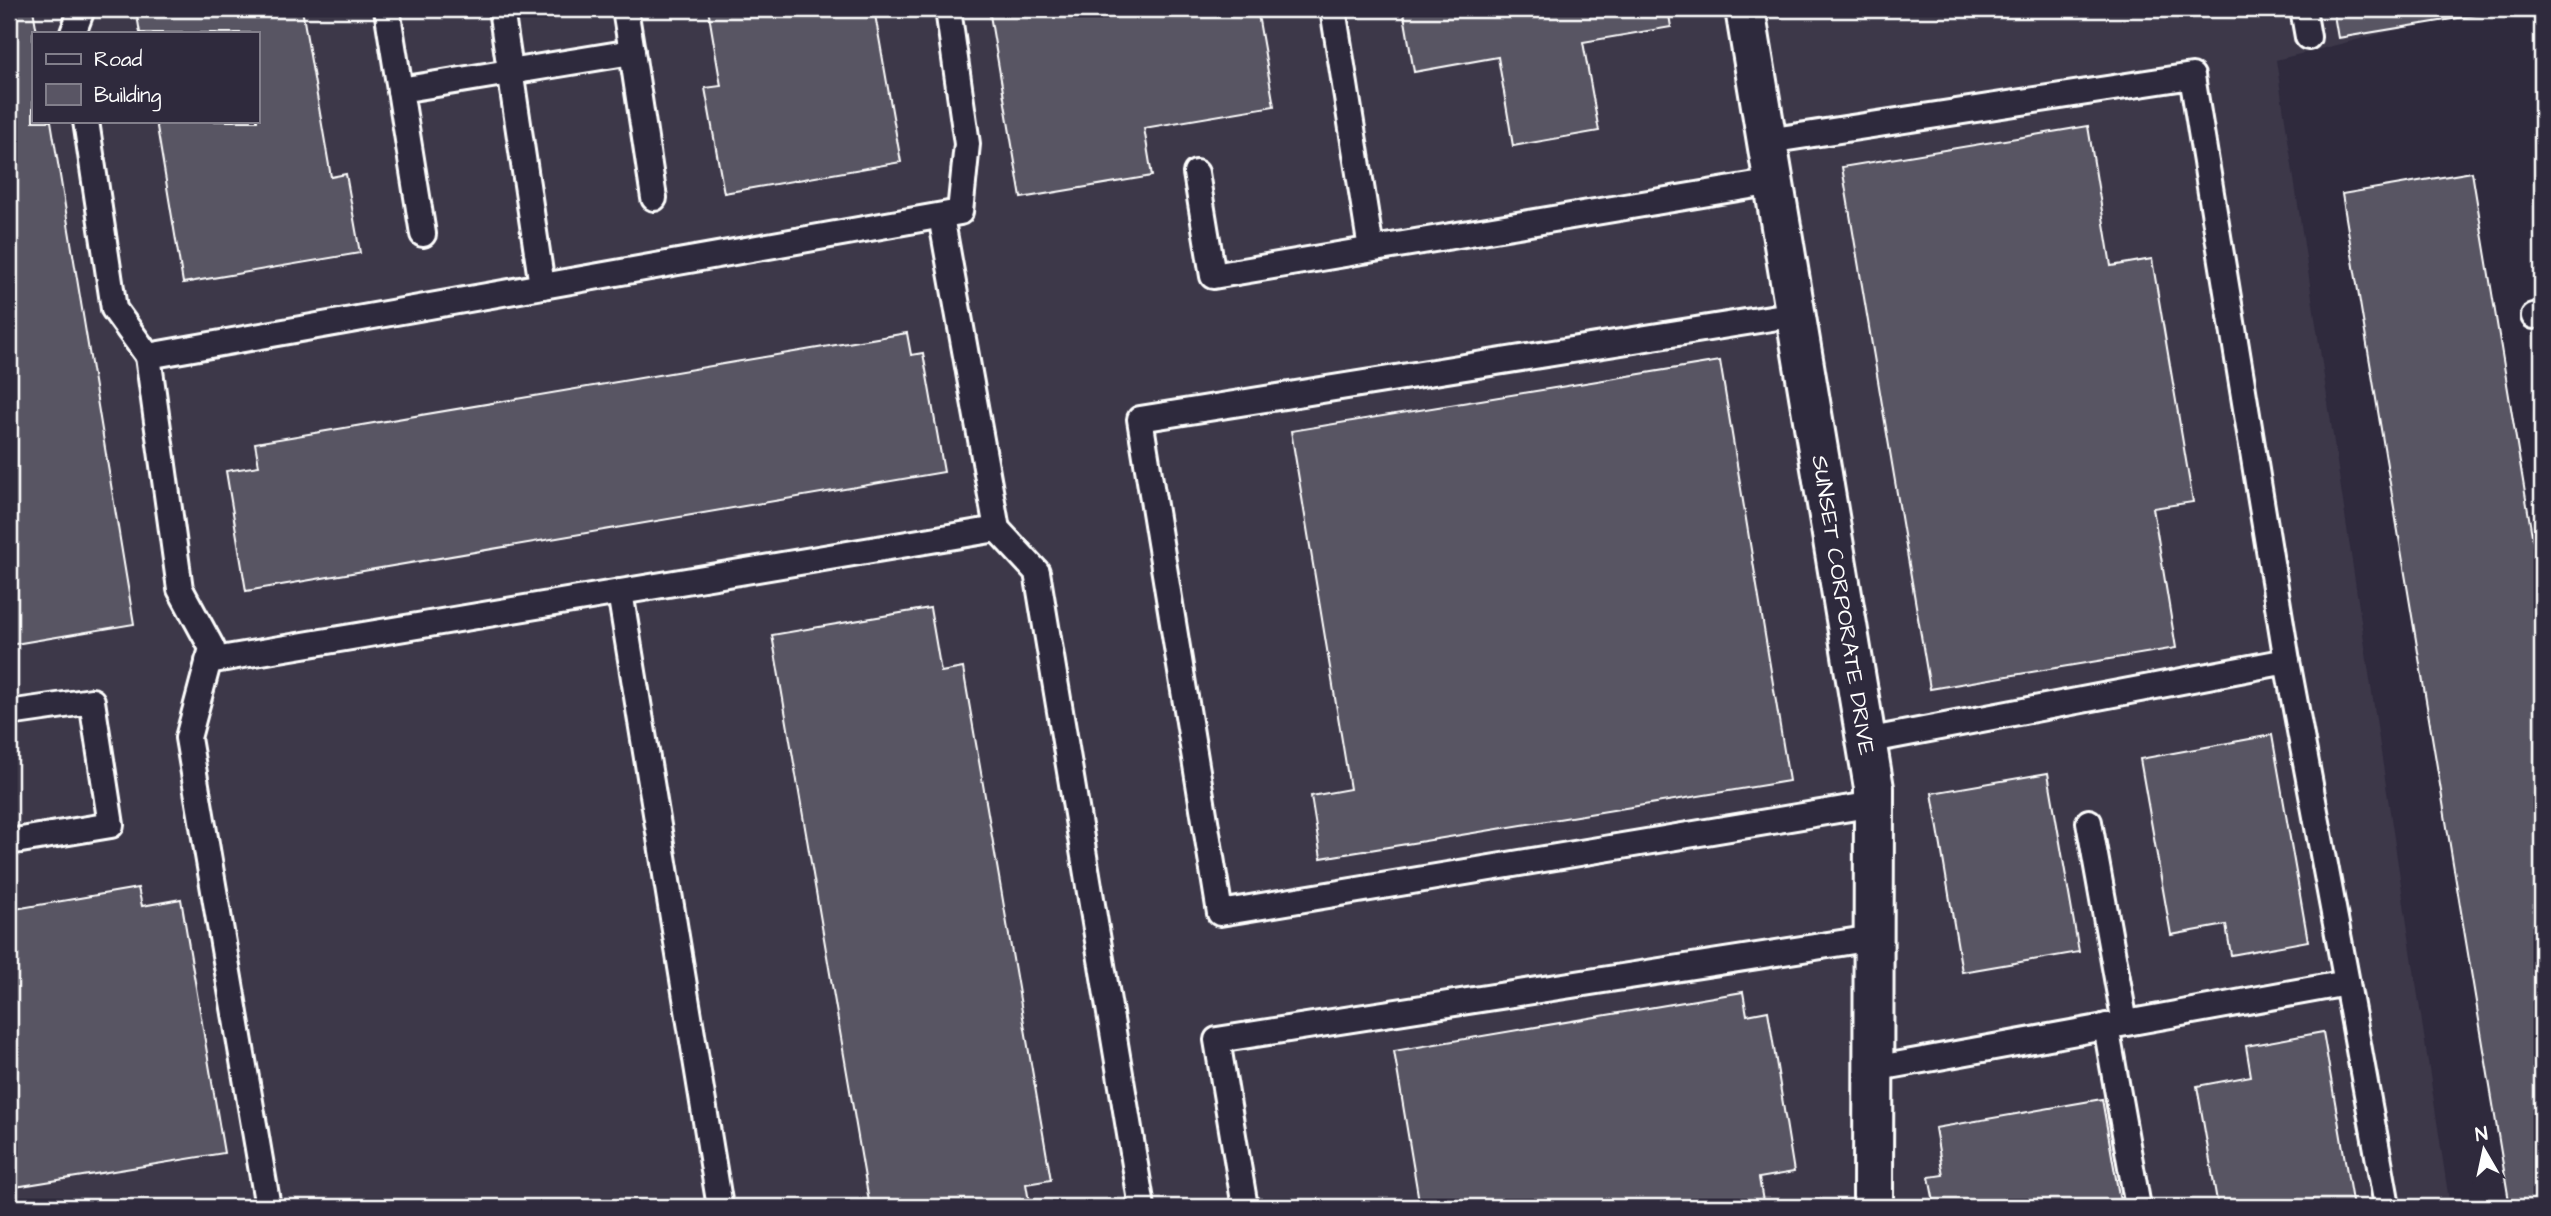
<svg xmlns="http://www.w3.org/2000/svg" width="2551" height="1216" font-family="'Architects Daughter',sans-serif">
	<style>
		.built { fill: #3c3749; fill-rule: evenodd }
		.building { fill: #595564; stroke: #fff; stroke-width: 2 }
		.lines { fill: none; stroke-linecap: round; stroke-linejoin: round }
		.lane-casing { stroke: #fff; stroke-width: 30 }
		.street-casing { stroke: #fff; stroke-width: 44 }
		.lane { stroke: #2f2a3d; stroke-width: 24 }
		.street { stroke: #2f2a3d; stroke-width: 38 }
		.labels { text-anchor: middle; stroke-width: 5; stroke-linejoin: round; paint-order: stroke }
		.street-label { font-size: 23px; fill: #fff; stroke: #2f2a3d }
	</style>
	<rect width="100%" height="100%" fill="#2f2a3d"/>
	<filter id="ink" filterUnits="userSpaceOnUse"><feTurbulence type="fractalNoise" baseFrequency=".0143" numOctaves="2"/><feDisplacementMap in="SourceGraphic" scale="14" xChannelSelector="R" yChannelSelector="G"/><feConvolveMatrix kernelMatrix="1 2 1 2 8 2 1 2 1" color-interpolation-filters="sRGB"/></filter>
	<g filter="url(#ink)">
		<!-- built -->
		<path class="built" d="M9 9H2481L2276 60 2450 1207H9ZM33 33H257V121H33Z"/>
		<!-- building -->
		<g class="building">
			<path d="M9 9H33L37 33H33V121H51L134 624 9 645Z"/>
			<path d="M136 9H302L331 177 346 174 360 253 183 283 156 121H257V33H140Z"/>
			<path d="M708 9H874L901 162 724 193 705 88 721 86Z"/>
			<path d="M989 9H1257L1274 106 1144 128 1152 176 1021 198Z"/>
			<path d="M1403 9H1668L1671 27 1583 42 1599 131 1513 146 1498 57 1414 72Z"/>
			<path d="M2333 9H2512L2338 38Z"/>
			<path d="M2088 126 2111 266 2152 259 2193 502 2153 508 2176 648 1930 689 1842 167Z"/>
			<path d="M2472 172 2542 596V1207H2510L2342 194Z"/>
			<path d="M907 333 911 355 923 353 944 472 246 591 226 471 259 466 255 443Z"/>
			<path d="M1720 361 1789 781 1321 858 1311 796 1350 789 1291 431Z"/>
			<path d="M930 608 941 672 963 668 1051 1180 1026 1184 1030 1207H870L772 635Z"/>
			<path d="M2272 735 2308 941 2231 955 2226 925 2171 935 2140 759Z"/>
			<path d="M2048 773 2079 952 1962 972 1932 793Z"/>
			<path d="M138 888 142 906 181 899 224 1153 9 1188V910Z"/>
			<path d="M1743 992 1747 1015 1768 1011 1794 1172 1759 1178 1764 1207H1420L1394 1051Z"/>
			<path d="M2323 1032 2353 1207H2218L2197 1086 2251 1076 2246 1046Z"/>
			<path d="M2102 1099 2121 1207H1935L1929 1177 1943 1175 1935 1128Z"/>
		</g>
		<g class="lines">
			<!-- lane casing -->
			<g class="lane-casing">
				<g id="lane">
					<path d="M387 9 400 90"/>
					<path d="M501 9 542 286"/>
					<path d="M625 9 632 52"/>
					<path d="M1333 9 1371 249"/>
					<path d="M2303 9 2308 37"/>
					<path d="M73 33 82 9"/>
					<path d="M86 121 114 309 148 356 960 212 967 144 948 9"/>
					<path d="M1767 141 2192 76 2287 661"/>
					<path d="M1196 173 1213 276 1774 182"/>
					<path d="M941 216 997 529 1037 572 1142 1207"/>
					<path d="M423 234 400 90 632 52 654 198"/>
					<path d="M1796 314 1140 419 1220 913 1874 804"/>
					<path d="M2534 316 2542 314"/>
					<path d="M148 356 180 589 212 648 188 738 268 1207"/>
					<path d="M620 592 720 1207"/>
					<path d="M208 661 997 529"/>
					<path d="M9 713 92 701 111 825 9 842"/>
					<path d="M1866 741 2287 661 2347 983"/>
					<path d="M2089 822 2125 1023"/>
					<path d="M2106 1026 2138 1207"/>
					<path d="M1873 1069 2347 983 2386 1200"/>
					<path d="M1245 1207 1217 1040 1873 938"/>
				</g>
			</g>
			<!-- street casing -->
			<g class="street-casing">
				<path id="street" d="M1745 9 1874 788 1873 1207"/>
			</g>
			<!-- lane -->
			<use href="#lane" class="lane"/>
			<!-- street -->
			<use href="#street" class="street"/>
		</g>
	</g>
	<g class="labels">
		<!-- street labels -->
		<g class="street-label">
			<text transform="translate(1844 605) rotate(81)" y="8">SUNSET CORPORATE DRIVE</text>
		</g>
	</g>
	<!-- margin -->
	<rect width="2551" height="1216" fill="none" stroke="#2f2a3d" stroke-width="35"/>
	<rect x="18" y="18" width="2516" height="1181" fill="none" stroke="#fff" stroke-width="2.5" filter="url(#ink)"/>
	<!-- legend -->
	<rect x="32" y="32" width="228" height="91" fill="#2f2a3d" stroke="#827f8b" stroke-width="2"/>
	<rect x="46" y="54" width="35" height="10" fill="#2f2a3d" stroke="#827f8b" stroke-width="2"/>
	<text x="94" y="66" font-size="21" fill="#ffffff">Road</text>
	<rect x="46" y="84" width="35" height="21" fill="#595564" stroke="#827f8b" stroke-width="2"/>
	<text x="94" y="102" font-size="21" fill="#ffffff">Building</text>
	<!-- north arrow -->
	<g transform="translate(2484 1150) rotate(351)" stroke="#2f2a3d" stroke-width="5" paint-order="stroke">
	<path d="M0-5L12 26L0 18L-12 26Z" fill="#ffffff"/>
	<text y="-10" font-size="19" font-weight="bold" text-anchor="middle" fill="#ffffff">N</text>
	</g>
</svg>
